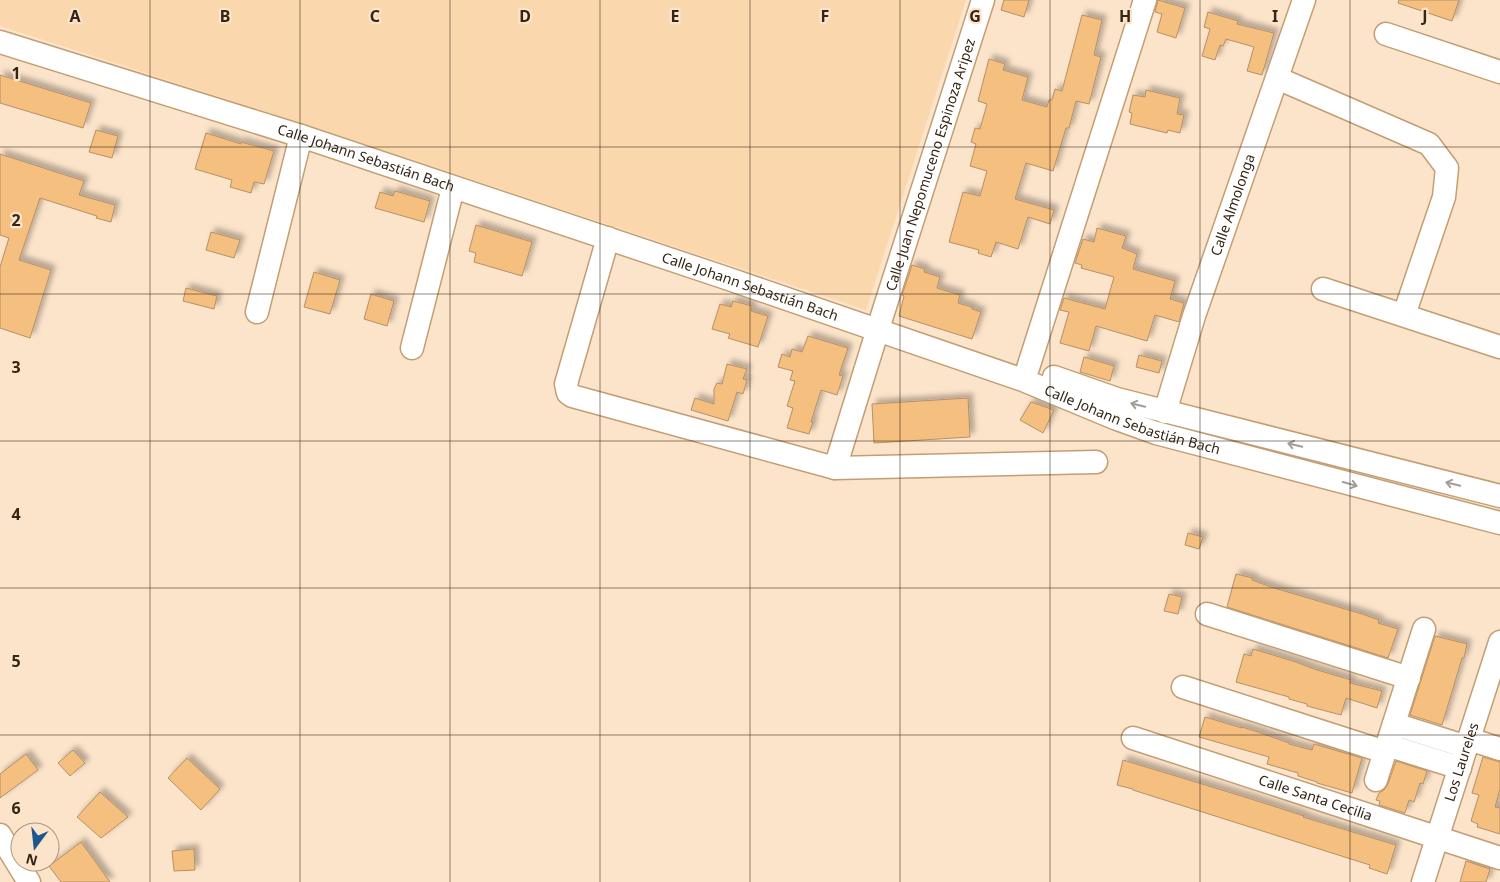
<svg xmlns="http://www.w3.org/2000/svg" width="1500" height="882" font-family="'Noto Sans',sans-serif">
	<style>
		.built { fill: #fbd7ae }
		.building { fill: #f5bf80; stroke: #b59066; filter: url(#shadow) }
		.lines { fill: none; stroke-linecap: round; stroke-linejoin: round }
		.minor-casing { stroke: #c49e73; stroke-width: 25 }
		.minor { stroke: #fff; stroke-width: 22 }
		.oneway { stroke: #a49d95 }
		.grid { fill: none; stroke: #342514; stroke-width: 1; stroke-opacity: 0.55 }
		.labels { text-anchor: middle; stroke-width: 4.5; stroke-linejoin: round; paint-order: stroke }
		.street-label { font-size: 14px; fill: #342514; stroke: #fce4ca }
		.grid-label { font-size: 16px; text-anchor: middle; font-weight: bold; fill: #342514; stroke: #fce4ca; stroke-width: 4.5; stroke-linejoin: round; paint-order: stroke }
	</style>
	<defs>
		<filter id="shadow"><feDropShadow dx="4.5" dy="-4.5" stdDeviation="2.5" flood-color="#0004"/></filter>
	</defs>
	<rect width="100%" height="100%" fill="#fce4ca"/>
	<!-- built -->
	<path class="built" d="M0 0H966L866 310 307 125 0 26Z"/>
	<!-- building -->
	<g class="building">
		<path d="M1004 0H1029L1024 17 1001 10Z"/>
		<path d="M1158 0 1185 8 1176 38 1157 32 1162 14 1155 12Z"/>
		<path d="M1399 0H1459L1452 21 1398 3Z"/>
		<path d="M1208 12 1238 21 1237 24 1274 33 1262 75 1247 71 1254 47 1226 39 1223 46 1220 45 1215 60 1202 56 1210 29 1204 27Z"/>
		<path d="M1082 15 1102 20 1094 55 1101 57 1089 104 1076 101 1069 128H1066L1053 171 1026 163 1015 199 1054 210 1050 224 1028 217 1018 249 996 242 991 257 978 253 979 250 949 242 963 192 980 196 987 171 970 166 976 144 971 142 975 128 980 129 987 104 978 101 989 59 1005 64 1003 70 1028 77 1022 100 1047 107 1049 100H1052L1055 89 1062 91Z"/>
		<path d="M0 75 91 103 83 128 0 103Z"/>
		<path d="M1146 90 1180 98 1177 114 1184 115 1180 133 1168 130 1167 133 1130 124 1132 113 1129 112 1133 95 1145 97Z"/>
		<path d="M96 130 118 136 112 158 89 152Z"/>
		<path d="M206 133 241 144V142L274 151 264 184 254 182 251 193 230 187 232 180 195 169Z"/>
		<path d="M0 154 84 181 79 195 115 205 111 222 96 218 97 216 40 198 19 260 51 270 30 338 0 328V267L9 238 0 235Z"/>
		<path d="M395 191 430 201 424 222 375 208 380 192 393 196Z"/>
		<path d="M476 225 532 242 522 276 474 262 476 253 469 251Z"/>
		<path d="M1097 228 1126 236 1122 248 1137 254 1133 269 1175 281 1170 299 1184 303 1179 322 1155 315 1147 341 1096 326 1089 351 1060 343 1069 312 1060 310 1064 298 1105 309 1114 277 1081 268 1082 265 1075 263 1083 239 1094 242Z"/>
		<path d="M211 232 240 240 234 258 206 250Z"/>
		<path d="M912 265 925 269 924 272 940 277 937 288 960 295 958 303 972 307V309L981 312 972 339 899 316 904 296 902 295Z"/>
		<path d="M314 272 340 280 330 314 304 307Z"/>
		<path d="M186 288 217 296 214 309 183 301Z"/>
		<path d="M371 294 394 301 387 326 364 319Z"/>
		<path d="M733 301 752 306 751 311 768 316 758 347 728 338 730 334 712 329 720 304 731 307Z"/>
		<path d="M808 336 848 348 839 375 843 376 837 395 821 390 811 422H813L809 434 787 428 793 408 787 406 795 381 790 380 793 371 778 367 782 354 790 357 792 349 802 352Z"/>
		<path d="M1139 355 1162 361 1159 373 1136 367Z"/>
		<path d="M1084 357 1114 366 1110 381 1080 372Z"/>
		<path d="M727 364 747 369 743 379 747 380 743 394 737 392 728 421 691 410 695 398 714 404V389L717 383 722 384Z"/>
		<path d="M968 398 970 437 874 443 872 404Z"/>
		<path d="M1031 402 1054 410 1043 433 1020 420Z"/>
		<path d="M1188 533 1203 537 1199 549 1185 545Z"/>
		<path d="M1236 574 1253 578 1252 580 1271 587 1362 614 1379 620 1378 623 1398 629 1388 658 1227 607Z"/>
		<path d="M1169 594 1182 597 1178 614 1164 611Z"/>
		<path d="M1435 636 1467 644 1464 658H1462L1457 675 1442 725 1410 715Z"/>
		<path d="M1253 649 1296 662 1314 669 1351 680 1350 683 1382 691 1377 708 1346 698 1341 715 1307 706V704L1289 699V697L1236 682 1244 654 1251 656Z"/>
		<path d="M1205 717 1242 728V727L1258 732 1289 743V744L1312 750 1314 744 1362 758 1352 793 1317 783V782L1298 776V773L1267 764 1269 757 1199 737Z"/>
		<path d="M73 750 85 763 70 776 58 763Z"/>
		<path d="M26 754 38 770 0 798V774Z"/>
		<path d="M1483 757 1500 762V789L1495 807 1500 808V834L1477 827 1478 824 1471 821 1479 795 1472 793Z"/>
		<path d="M187 758 220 789 201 810 168 778Z"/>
		<path d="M1123 760 1248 798 1304 816 1303 817 1396 845 1387 874 1369 868 1370 865 1354 860 1133 790V789L1117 785Z"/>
		<path d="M1396 761 1427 771 1423 784 1420 783 1414 802 1409 800 1405 813 1379 805 1380 801 1376 800 1379 793 1384 790 1388 784Z"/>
		<path d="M100 792 128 817 101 838 77 817Z"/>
		<path d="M81 842 110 882H61L49 866Z"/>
		<path d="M194 849 195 870 174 871 172 851Z"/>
		<path d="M1466 861 1490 869 1486 882H1460Z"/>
	</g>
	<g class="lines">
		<!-- minor casing -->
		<g class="minor-casing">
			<g id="minor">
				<path d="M1386 34 1500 72"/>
				<path id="s1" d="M0 42 301 136 726 278 1023 380 1117 419 1156 433 1500 523"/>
				<path d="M1277 78 1429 144 1447 168 1444 197 1404 315"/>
				<path d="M608 238 566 384 568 393 572 396 835 468 1096 462"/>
				<path d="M1323 289 1500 347"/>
				<path d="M257 312 301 136"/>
				<path d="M412 348 453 188"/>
				<path d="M1028 368 1145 0"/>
				<path d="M1054 377 1117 399 1500 496"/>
				<path id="s2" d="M1165 412 1194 316 1304 0"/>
				<path id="s3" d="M835 468 882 316 983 0"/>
				<path d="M1207 614 1409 678"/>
				<path d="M1183 687 1385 752"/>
				<path d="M1394 724 1467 747"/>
				<path id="s4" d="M1133 738 1500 858"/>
				<path d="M1469 739 1500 749"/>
				<path d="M1387 745 1460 768"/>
				<path d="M1376 780 1424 629"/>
				<path d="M0 835 29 882"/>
				<path id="s5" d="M1423 882 1500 642"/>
			</g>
		</g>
		<!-- minor -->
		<use href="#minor" class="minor"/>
	</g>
	<!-- one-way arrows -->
	<defs><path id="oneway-shaft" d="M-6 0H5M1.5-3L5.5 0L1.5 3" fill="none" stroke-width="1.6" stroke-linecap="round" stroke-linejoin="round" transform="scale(1.25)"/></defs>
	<g class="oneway">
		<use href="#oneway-shaft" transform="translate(1138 405) rotate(-166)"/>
		<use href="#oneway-shaft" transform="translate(1295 445) rotate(-166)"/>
		<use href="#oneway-shaft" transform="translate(1350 484) rotate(15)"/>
		<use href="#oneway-shaft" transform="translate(1453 484) rotate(-166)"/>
	</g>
	<!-- grid -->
	<path class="grid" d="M150 0V882M300 0V882M450 0V882M600 0V882M750 0V882M900 0V882M1050 0V882M1200 0V882M1350 0V882M0 147H1500M0 294H1500M0 441H1500M0 588H1500M0 735H1500"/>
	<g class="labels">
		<!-- street labels -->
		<g class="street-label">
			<text dy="5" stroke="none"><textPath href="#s1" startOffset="384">Calle Johann Sebastián Bach</textPath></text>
			<text dy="5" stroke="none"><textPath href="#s3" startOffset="318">Calle Juan Nepomuceno Espinoza Aripez</textPath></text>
			<text dy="5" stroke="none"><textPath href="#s2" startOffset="218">Calle Almolonga</textPath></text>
			<text dy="5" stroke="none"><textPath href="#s1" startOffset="789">Calle Johann Sebastián Bach</textPath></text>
			<text dy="5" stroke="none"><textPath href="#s1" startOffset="1194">Calle Johann Sebastián Bach</textPath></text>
			<text dy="5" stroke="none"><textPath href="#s5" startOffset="126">Los Laureles</textPath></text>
			<text dy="5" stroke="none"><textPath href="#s4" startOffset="192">Calle Santa Cecilia</textPath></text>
		</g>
	</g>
	<g class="grid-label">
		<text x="75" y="22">A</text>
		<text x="225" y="22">B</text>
		<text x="375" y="22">C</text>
		<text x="525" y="22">D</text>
		<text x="675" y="22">E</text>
		<text x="825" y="22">F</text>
		<text x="975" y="22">G</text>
		<text x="1125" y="22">H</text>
		<text x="1275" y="22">I</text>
		<text x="1425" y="22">J</text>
		<text x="16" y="79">1</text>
		<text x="16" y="226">2</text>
		<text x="16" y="373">3</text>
		<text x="16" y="520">4</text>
		<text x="16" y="667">5</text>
		<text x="16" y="814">6</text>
	</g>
	<!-- north arrow -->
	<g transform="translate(35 847) rotate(195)"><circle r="24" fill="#fce4ca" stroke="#ac9881"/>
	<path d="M0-4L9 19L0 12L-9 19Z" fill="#1c588f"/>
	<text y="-8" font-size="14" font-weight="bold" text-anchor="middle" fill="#342514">N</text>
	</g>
</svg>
